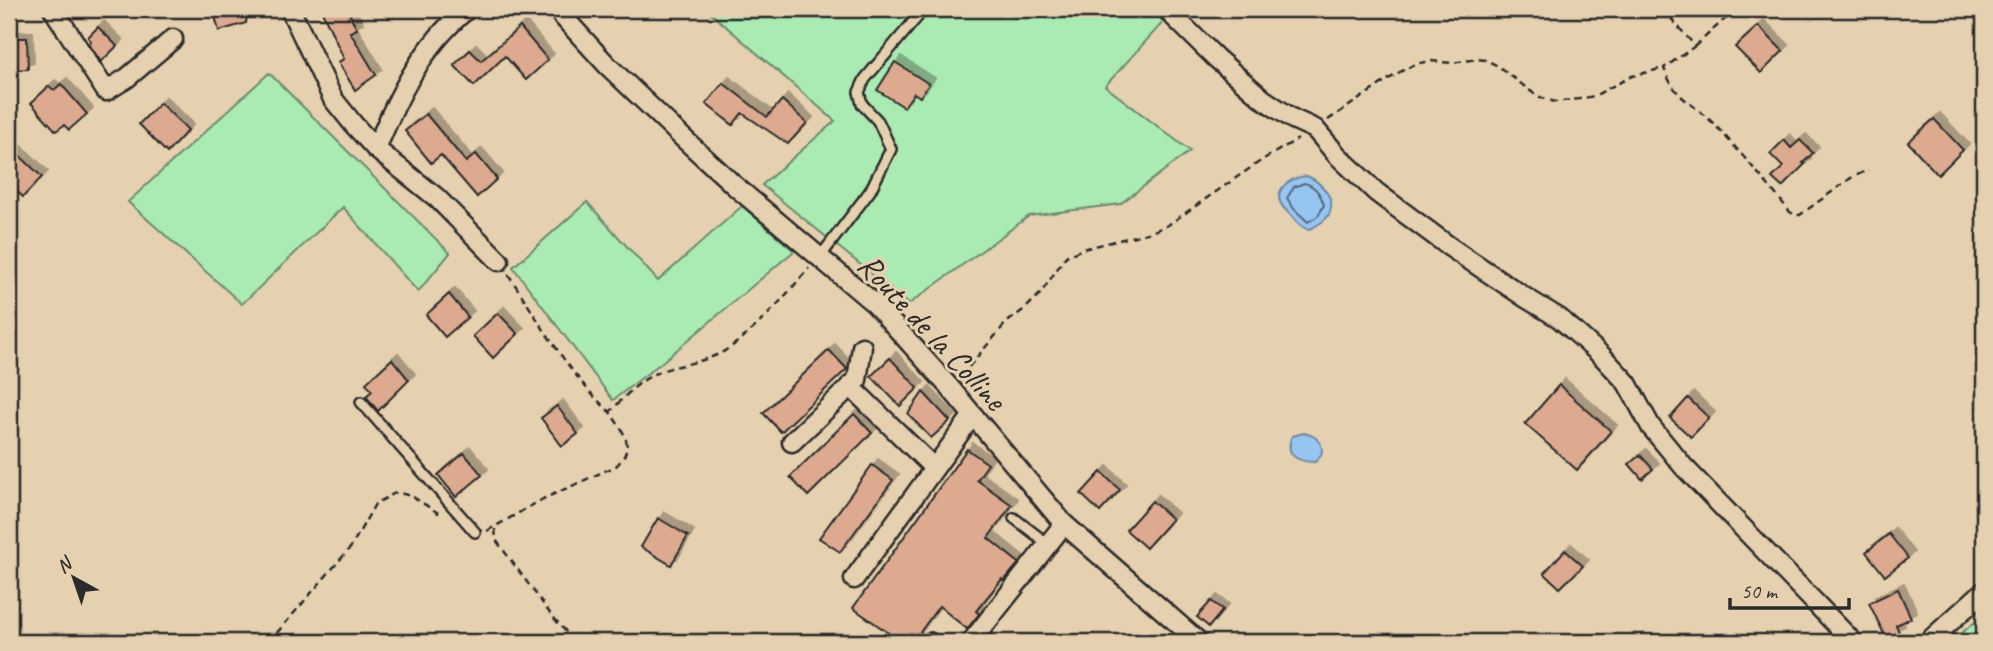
<svg xmlns="http://www.w3.org/2000/svg" width="1993" height="651" font-family="Caveat,sans-serif">
	<style>
		.green { fill: #aaebb3; stroke: #6a8b6f; stroke-width: 2 }
		.water { fill: #97c5f2; stroke: #6c87a2; stroke-width: 2 }
		.lines { fill: none; stroke-linecap: round; stroke-linejoin: round }
		.shore { stroke: #56697b; stroke-width: 2 }
		.building { fill: #ddaa90; stroke: #2b2b2b; stroke-width: 2; filter: url(#shadow) }
		.service-casing { stroke: #2b2b2b; stroke-width: 14 }
		.minor-casing { stroke: #2b2b2b; stroke-width: 23 }
		.path { stroke: #2b2b2b; stroke-width: 2.5; stroke-dasharray: 7 5; stroke-linecap: butt }
		.service { stroke: #e5d1af; stroke-width: 9 }
		.minor { stroke: #e5d1af; stroke-width: 18 }
		.labels { text-anchor: middle; stroke-width: 6; stroke-linejoin: round; paint-order: stroke }
		.street-label { font-size: 33px; fill: #2b2b2b; stroke: #e5d1af }
	</style>
	<defs>
		<filter id="shadow"><feDropShadow dx="6" dy="-6" stdDeviation="0" flood-color="#0004"/></filter>
	</defs>
	<rect width="100%" height="100%" fill="#e5d1af"/>
	<filter id="ink" filterUnits="userSpaceOnUse"><feTurbulence type="fractalNoise" baseFrequency=".0143" numOctaves="2"/><feDisplacementMap in="SourceGraphic" scale="14" xChannelSelector="R" yChannelSelector="G"/><feConvolveMatrix kernelMatrix="1 2 1 2 8 2 1 2 1" color-interpolation-filters="sRGB"/></filter>
	<g filter="url(#ink)">
		<!-- green -->
		<g class="green">
			<path d="M706 9H1175L1105 86 1190 151 1120 204 1029 216 909 304 762 185 835 121Z"/>
			<path d="M269 73 450 253 418 292 343 207 242 304 128 202Z"/>
			<path d="M587 202 658 281 742 206 794 251 661 363 613 400 513 267Z"/>
			<path d="M1984 615V642H1950Z"/>
		</g>
		<!-- water -->
		<g class="water">
			<path d="M1307 176C1319 181 1336 197 1330 212 1327 221 1317 225 1309 230 1301 227 1297 222 1292 216 1287 212 1280 205 1279 198 1279 183 1296 177 1307 176Z"/>
			<path d="M1304 433C1320 436 1329 450 1315 462 1297 462 1284 455 1292 436Z"/>
		</g>
		<g class="lines">
			<!-- shore -->
			<path class="shore" d="M1304 183C1315 185 1321 195 1324 205L1318 216 1308 222 1294 209 1287 198 1294 187Z"/>
		</g>
		<!-- building -->
		<g class="building">
			<path d="M213 9H248L246 23 219 31Z"/>
			<path d="M321 9H347L357 29 350 32 376 75 355 90 338 62 344 59Z"/>
			<path d="M1758 26 1783 51 1761 73 1735 47Z"/>
			<path d="M98 27 117 46 101 62 89 44 91 41 88 37Z"/>
			<path d="M520 27 548 60 526 80 505 56 474 86 454 65 470 50 481 61Z"/>
			<path d="M9 38H27L28 69 12 70V66H9Z"/>
			<path d="M895 62 929 84 920 97 914 93 904 107 877 90Z"/>
			<path d="M723 83 767 117 782 100 807 123 788 144 742 113 733 125 706 104Z"/>
			<path d="M61 84 87 114 69 130 64 125 56 131 31 103 49 86 54 90Z"/>
			<path d="M160 103 188 130 167 153 139 124Z"/>
			<path d="M426 114 466 162 476 154 497 179 477 197 441 155 431 163 405 131Z"/>
			<path d="M1934 119 1963 150 1938 175 1908 142Z"/>
			<path d="M1784 140 1791 148 1800 140 1813 153 1803 163 1805 164 1782 187 1772 178 1783 167 1770 154Z"/>
			<path d="M15 151 42 177 23 197 9 184V158Z"/>
			<path d="M449 294 468 317 445 337 426 315Z"/>
			<path d="M498 313 518 334 493 358 473 336Z"/>
			<path d="M829 350 847 369 781 432 763 413Z"/>
			<path d="M890 358 918 388 900 406 871 376Z"/>
			<path d="M392 359 409 380 378 411 366 396 372 391 366 383Z"/>
			<path d="M1559 385 1611 431 1577 470 1525 424Z"/>
			<path d="M923 392 950 421 931 438 908 414Z"/>
			<path d="M1688 398 1709 418 1691 437 1670 418Z"/>
			<path d="M557 406 578 434 562 446 541 418Z"/>
			<path d="M854 414 872 433 808 496 790 477Z"/>
			<path d="M967 449 988 464 977 480 1012 505 988 538 1019 563 1004 581 1002 579 976 611 979 614 967 629 939 606 913 642H884L890 634 853 608Z"/>
			<path d="M464 453 482 475 456 497 438 475Z"/>
			<path d="M1640 455 1653 469 1642 479 1629 464Z"/>
			<path d="M872 465 893 480 840 552 819 538Z"/>
			<path d="M1101 472 1120 490 1100 512 1081 494Z"/>
			<path d="M1152 501 1172 519 1146 548 1126 530Z"/>
			<path d="M658 518 688 536 671 565 641 547Z"/>
			<path d="M1889 534 1908 558 1885 576 1866 552Z"/>
			<path d="M1565 550 1583 566 1560 588 1544 573Z"/>
			<path d="M1898 589 1911 618 1896 625 1899 632 1886 638 1869 603Z"/>
			<path d="M1211 601 1223 610 1209 627 1197 617Z"/>
		</g>
		<g class="lines">
			<!-- service casing -->
			<g class="service-casing">
				<g id="service">
					<path d="M820 257 870 191 891 149 878 121 862 104 859 92 865 79 924 9"/>
					<path d="M361 402 475 532"/>
					<path d="M1014 518 1048 544"/>
					<path d="M931 638 936 642"/>
				</g>
			</g>
			<!-- minor casing -->
			<g class="minor-casing">
				<g id="minor">
					<path d="M53 9 106 91 127 78 173 39"/>
					<path d="M290 9 333 99 354 125 376 149 437 198 499 261"/>
					<path d="M556 9 607 65 682 137 735 186 875 304 951 389 1064 524 1199 642"/>
					<path d="M1166 9 1216 58 1263 99 1293 119 1315 129 1337 155 1376 192 1450 247 1526 298 1559 318 1573 330 1602 356 1627 383 1651 427 1683 466 1853 642"/>
					<path d="M376 149C398 96 422 46 467 9"/>
					<path d="M850 386 934 468"/>
					<path d="M792 442 857 380 862 347"/>
					<path d="M854 579 973 415"/>
					<path d="M971 642 1064 524"/>
					<path d="M1928 642 1984 591"/>
				</g>
			</g>
			<!-- path -->
			<g class="path">
				<path d="M1663 9 1695 46 1664 68C1675 100 1693 102 1714 124 1741 153 1766 182 1790 212L1795 215H1800L1851 178 1868 170"/>
				<path d="M1695 46 1725 19 1750 9"/>
				<path d="M1328 120 1398 73 1415 64 1430 61 1452 63 1477 59 1486 60 1498 66 1537 96 1555 102 1579 99 1594 96 1632 76 1664 68"/>
				<path d="M508 274C538 319 570 377 610 412"/>
				<path d="M961 376 1006 323 1026 308 1041 293 1066 256 1083 249 1151 232 1168 225 1262 160 1298 139"/>
				<path d="M495 529 496 540 552 616 575 642"/>
				<path d="M487 531 543 499 616 466C637 446 623 432 610 412 625 396 642 377 664 370 683 364 703 362 721 353 752 336 786 295 809 268"/>
				<path d="M269 642 351 547 375 504 395 493 404 494 413 497 443 516"/>
			</g>
			<!-- service -->
			<use href="#service" class="service"/>
			<!-- minor -->
			<use href="#minor" class="minor"/>
		</g>
	</g>
	<g class="labels">
		<!-- street labels -->
		<g class="street-label">
			<text transform="translate(933 331) rotate(47)" y="12">Route de la Colline</text>
		</g>
	</g>
	<!-- margin -->
	<rect width="1993" height="651" fill="none" stroke="#e5d1af" stroke-width="35"/>
	<rect x="18" y="18" width="1958" height="616" fill="none" stroke="#2b2b2b" stroke-width="2.5" filter="url(#ink)"/>
	<!-- north arrow -->
	<g transform="translate(74 578) rotate(320)" stroke="#e5d1af" stroke-width="5" paint-order="stroke">
	<path d="M0-5L12 26L0 18L-12 26Z" fill="#2b2b2b"/>
	<text y="-10" font-size="19" font-weight="bold" text-anchor="middle" fill="#2b2b2b">N</text>
	</g>
	<!-- scale -->
	<path d="M1730 598v10h119v-10" fill="none" stroke="#2b2b2b" stroke-width="3.5"/>
	<text x="1741" y="598" font-size="21" fill="#2b2b2b" stroke="#e5d1af" stroke-width="5" paint-order="stroke">50 m</text>
</svg>
